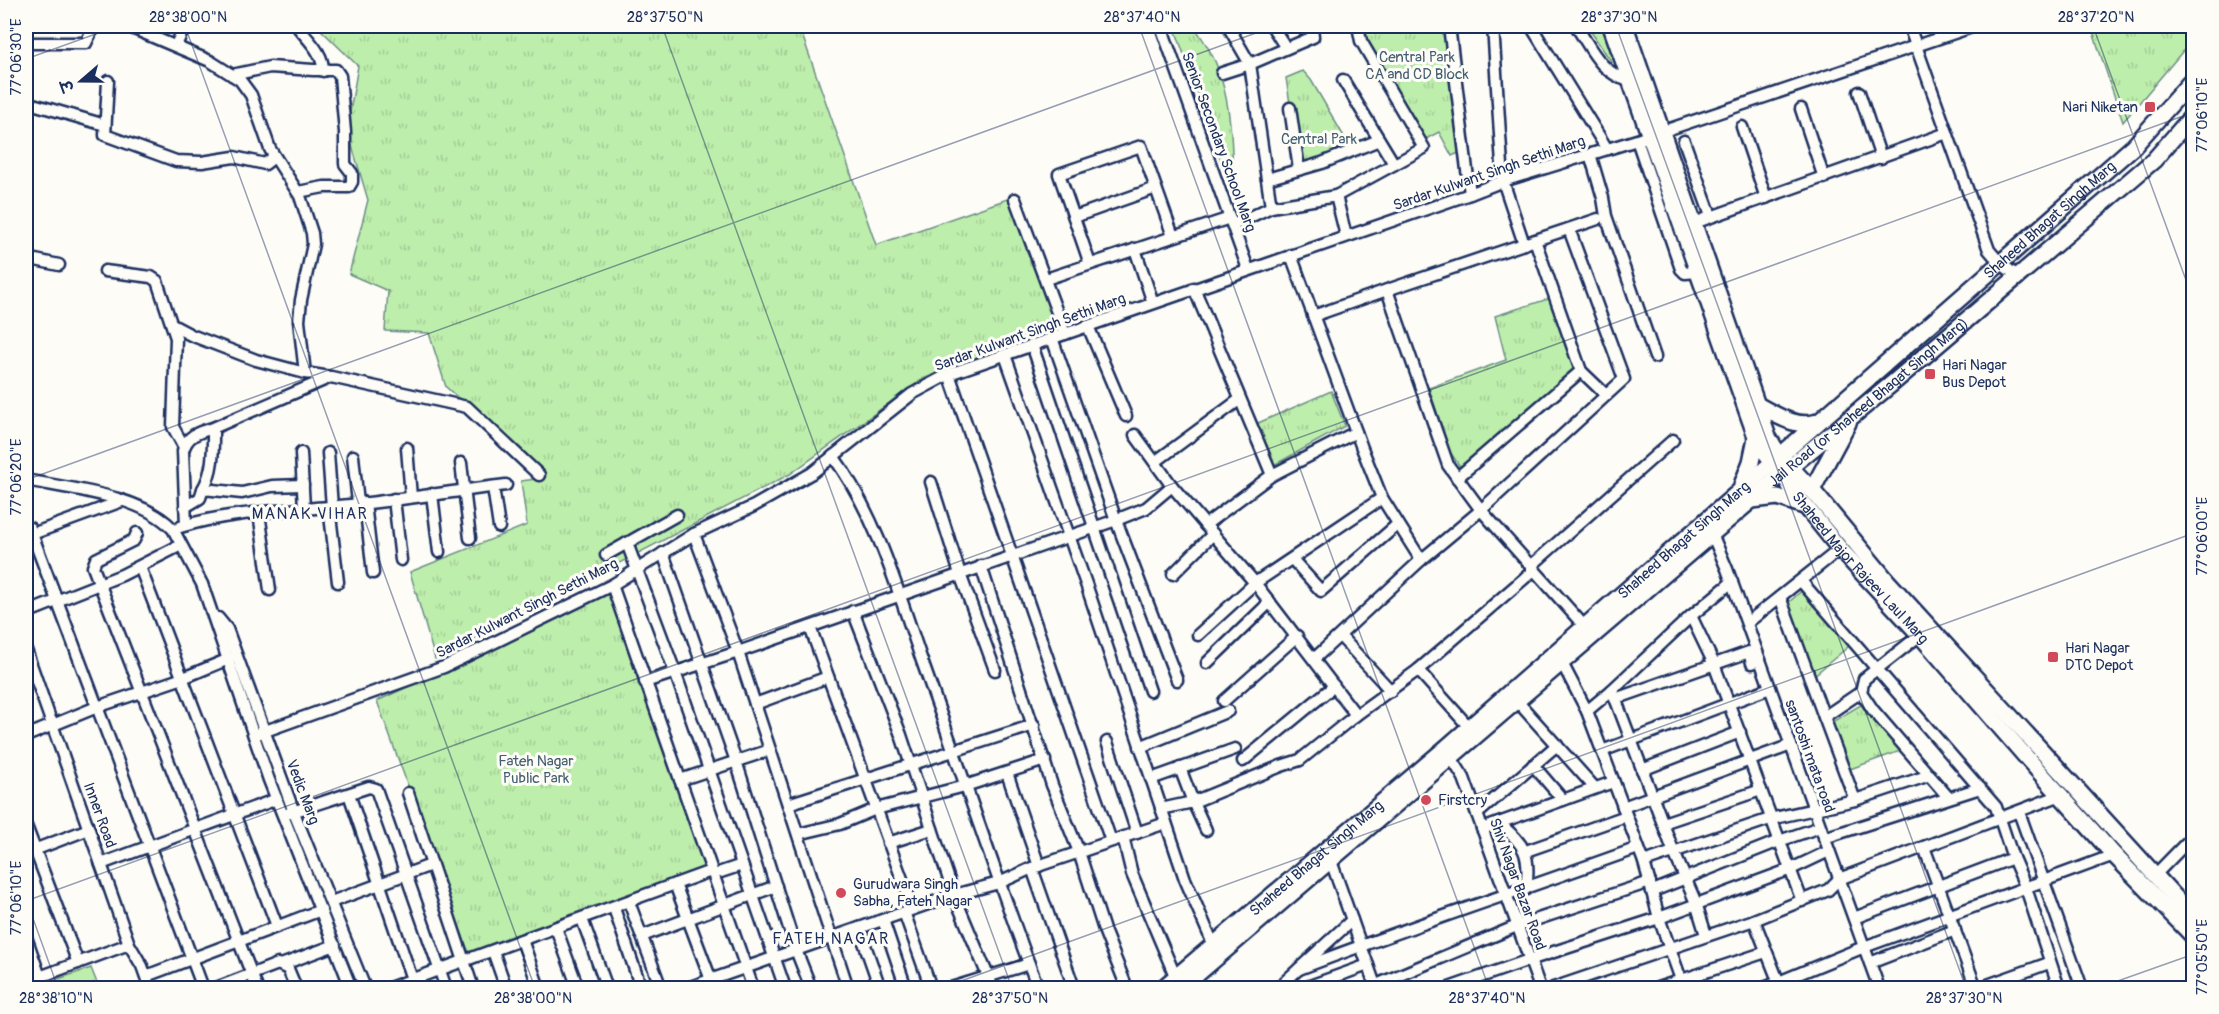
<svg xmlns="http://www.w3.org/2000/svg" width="2219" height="1014" font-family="Pangolin,'Playpen Sans Deva',sans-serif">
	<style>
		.park { fill: url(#park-tufts); stroke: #6c8e85; stroke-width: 1.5 }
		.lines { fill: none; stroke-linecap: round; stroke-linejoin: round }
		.street-casing { stroke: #1b2f5e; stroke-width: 15 }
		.secondary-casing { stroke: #1b2f5e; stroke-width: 20 }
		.street { stroke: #fdfcf7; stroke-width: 10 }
		.secondary { stroke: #fdfcf7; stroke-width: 15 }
		.ticks { fill: none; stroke: #1b2f5e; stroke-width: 1.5; stroke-opacity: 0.45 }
		.poi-dot { fill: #d1495b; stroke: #fdfcf7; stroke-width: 2 }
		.labels { text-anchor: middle; stroke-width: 6; stroke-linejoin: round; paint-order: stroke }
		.park-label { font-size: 15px; fill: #445f72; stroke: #fdfcf7 }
		.poi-label { font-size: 15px; fill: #1b2f5e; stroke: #fdfcf7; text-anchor: start }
		.street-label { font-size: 15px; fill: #1b2f5e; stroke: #fdfcf7 }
		.neighbourhood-label { font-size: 16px; letter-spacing: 1.5px; fill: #1b2f5e; stroke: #fdfcf7 }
		.neatline { fill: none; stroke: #1b2f5e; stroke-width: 2 }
		.ticks-label { font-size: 15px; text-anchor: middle; fill: #1b2f5e }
	</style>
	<defs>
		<pattern id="park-tufts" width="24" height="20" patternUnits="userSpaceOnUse" patternTransform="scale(1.5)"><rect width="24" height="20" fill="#beeeac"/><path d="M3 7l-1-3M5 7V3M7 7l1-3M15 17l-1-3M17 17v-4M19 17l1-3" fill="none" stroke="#a3cc96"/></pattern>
	</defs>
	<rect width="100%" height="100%" fill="#fdfcf7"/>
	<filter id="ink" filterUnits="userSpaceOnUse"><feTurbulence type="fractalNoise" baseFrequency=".0167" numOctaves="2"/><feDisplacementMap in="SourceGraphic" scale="12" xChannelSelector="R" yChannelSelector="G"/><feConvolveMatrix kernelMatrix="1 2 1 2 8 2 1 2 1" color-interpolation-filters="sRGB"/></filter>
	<g filter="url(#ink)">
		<!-- park -->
		<g class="park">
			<path d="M317 26H799L876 245 1016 196 1061 324 923 379 790 474 435 659 410 572 527 525 521 481 537 479 526 459 446 387 429 333 385 331 388 291 349 274 368 200 347 129 358 66Z"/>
			<path d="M1174 26H1194C1204 41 1215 57 1220 75 1231 108 1232 144 1233 178L1228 180Z"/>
			<path d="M1354 26H1451L1463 151 1452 156 1439 132 1422 141Z"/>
			<path d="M1587 26H1605L1619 65 1610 60Z"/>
			<path d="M2091 26H2193V39L2123 122Z"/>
			<path d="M1303 71 1311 80 1350 147 1300 167 1286 78Z"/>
			<path d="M1551 298 1580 370C1540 403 1499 433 1461 468L1450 452 1429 388 1506 360 1495 316Z"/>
			<path d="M1331 391 1345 426 1274 465 1256 424Z"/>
			<path d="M1808 585 1854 642 1812 677 1787 604Z"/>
			<path d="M609 594 704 867 591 910 469 953 377 701Z"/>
			<path d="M1864 703 1906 749 1850 769 1832 722Z"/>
			<path d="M91 968 99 988H51L49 982Z"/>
		</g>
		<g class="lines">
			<!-- street casing -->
			<g class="street-casing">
				<g id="street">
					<path d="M127 26 210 61 240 80 251 95 270 149 300 196 312 233 313 244 301 300 299 321 305 373 330 377"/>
					<path d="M297 26C307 39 324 53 323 71"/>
					<path d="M1161 26 1248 269"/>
					<path d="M1228 26 1250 64 1271 207 1233 225"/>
					<path d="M1272 26 1286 48"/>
					<path d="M1449 26 1470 194"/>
					<path d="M1493 26 1503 181 1524 244"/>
					<path d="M1531 26 1607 149"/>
					<path d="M1576 26C1593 51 1599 71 1629 81"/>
					<path d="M1909 26 1989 250 2000 263 2016 275"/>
					<path d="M26 43H86L94 26"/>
					<path d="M176 45 185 26"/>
					<path d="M1222 73 1250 64 1313 37 1312 26"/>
					<path d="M232 75 270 67 313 70H336L340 76 345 132V164L352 173V182L349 187H324L298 192"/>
					<path d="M1343 80 1394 164"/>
					<path d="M108 81 105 135 176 161 202 162 234 157 265 164 274 157"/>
					<path d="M1859 92 1881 158"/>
					<path d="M26 102 105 125"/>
					<path d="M1290 108 1299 169"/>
					<path d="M1801 109 1824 178"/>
					<path d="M1742 127 1766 198"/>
					<path d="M1637 140 1681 269 1685 273 1698 272"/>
					<path d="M1684 141 1711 216"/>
					<path d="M1590 154 1603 198 1606 216 1655 357"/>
					<path d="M1267 179 1322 163 1379 140"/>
					<path d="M1336 196 1424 148 1361 41 1358 26"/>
					<path d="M1015 199 1065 334"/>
					<path d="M1271 207 1336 196 1346 236"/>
					<path d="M1074 217 1156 188"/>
					<path d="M1694 223 1947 133"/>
					<path d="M1535 240 1581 371 1606 395"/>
					<path d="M1135 249 1153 303"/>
					<path d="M1291 255 1362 448 1382 498 1421 560 1481 510 1624 379 1569 229"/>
					<path d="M26 258 59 265"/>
					<path d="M1090 264 1059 174 1141 146 1173 236"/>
					<path d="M105 271 151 277 157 281 176 338 173 427 184 447"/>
					<path d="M1046 279 1230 218"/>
					<path d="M1194 288 1272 475"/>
					<path d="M1387 290 1598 219"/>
					<path d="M1313 316 1387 290 1448 465 1481 510 1585 627"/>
					<path d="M172 325 191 335 256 360 305 373"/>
					<path d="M1088 326 1126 416"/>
					<path d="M1052 338 1116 520 1177 680"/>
					<path d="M1032 345 1150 691"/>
					<path d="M1005 355 1086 584 1185 879 1214 946"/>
					<path d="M949 374 1111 841"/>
					<path d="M1135 435 1172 486 1255 583 1356 715"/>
					<path d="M407 448 411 497"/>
					<path d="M301 453 304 508"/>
					<path d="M328 453 332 507"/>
					<path d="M353 456 358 503"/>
					<path d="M833 456C877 516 898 591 922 661 961 770 997 880 1038 988"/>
					<path d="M1155 462 1239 400"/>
					<path d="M461 463 470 538"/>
					<path d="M1457 478 1581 371"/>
					<path d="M26 480C70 489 141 495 173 529L202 584 269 780 351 988"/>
					<path d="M931 482 960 574 995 670"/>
					<path d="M493 487 499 527"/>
					<path d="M203 489C214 470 213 450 213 428"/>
					<path d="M432 494 439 552"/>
					<path d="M394 499 401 560"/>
					<path d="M365 503 373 573"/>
					<path d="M185 507 200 498 203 489 242 493 272 486 303 485"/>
					<path d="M329 507 338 582"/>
					<path d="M259 513 270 590"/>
					<path d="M186 525 183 451C187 435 199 432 213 428L331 377 467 407 539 475"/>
					<path d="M1205 525 1272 475 1356 432"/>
					<path d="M180 527C228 512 280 511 329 507 388 502 447 492 506 485"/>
					<path d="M26 530 30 528 32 534 203 988"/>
					<path d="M137 533 134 540 96 559 93 567 257 988"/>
					<path d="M32 534 122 501"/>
					<path d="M694 534 738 652 1116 520 1146 508 1172 486"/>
					<path d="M1712 534 1727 569 1879 988"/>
					<path d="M627 543 675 672 785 988"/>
					<path d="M663 553 736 761 796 950 811 988"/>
					<path d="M606 555 677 515"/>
					<path d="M1292 559 1321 591 1398 524"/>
					<path d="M981 566 1052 785 1079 852 1104 930 1127 988"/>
					<path d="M1531 566 1673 440"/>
					<path d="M140 567 277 926"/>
					<path d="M1173 574 1213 534"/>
					<path d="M1801 581 1996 807 2013 858 2026 888 2059 988"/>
					<path d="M612 585 753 988"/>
					<path d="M1780 597 1824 717"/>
					<path d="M853 611 901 735 954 895 993 988"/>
					<path d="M26 613 122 575 181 545"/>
					<path d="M1691 616 1714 664 1802 901"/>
					<path d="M218 618 227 629 295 815 365 988"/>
					<path d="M1747 623 1840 549"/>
					<path d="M810 627 913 909"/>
					<path d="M1198 635 1255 583 1382 498"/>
					<path d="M1920 635 1864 679 1861 692 1873 710 1948 797"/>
					<path d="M1340 636 1391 691"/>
					<path d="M26 650 129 944 142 966 150 988"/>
					<path d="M1314 659 1421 560"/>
					<path d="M1207 663 1270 602"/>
					<path d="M1562 663 1587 711 1644 862 1659 918 1684 988"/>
					<path d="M1418 670 1469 727"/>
					<path d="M645 682 738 652 848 988"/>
					<path d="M1612 690 1691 616 1732 582"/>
					<path d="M1615 699 1749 652 1752 663 1760 660"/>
					<path d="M1224 701 1297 636"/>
					<path d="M1517 701 1595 788"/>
					<path d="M755 704 828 677"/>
					<path d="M1587 711 1612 690 1673 850 1696 903 1706 935"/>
					<path d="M254 735 444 667 612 585 694 534 754 506 812 473 912 394 949 374 1470 194 1503 181 1637 140 1975 26"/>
					<path d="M26 736 97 707 183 678 229 659"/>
					<path d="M1107 742 1137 833"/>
					<path d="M1140 747 1228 711"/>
					<path d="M1447 751 1464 778 1540 988"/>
					<path d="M1602 751 1770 688"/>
					<path d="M1243 761 1334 686"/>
					<path d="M1533 765 1563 800"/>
					<path d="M1180 768 1193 802 1206 830"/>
					<path d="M1642 770 1740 732"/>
					<path d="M1007 773 1039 866"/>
					<path d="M1151 779 1235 749"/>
					<path d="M680 780 770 750"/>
					<path d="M408 793 473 988"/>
					<path d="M349 794 415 988"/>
					<path d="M1855 800 1824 717 1861 692"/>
					<path d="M788 804 1034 725"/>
					<path d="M1623 807 1791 745"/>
					<path d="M1161 809 1193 802 1281 766 1300 760 1356 715 1418 670 1534 570"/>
					<path d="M2019 812 2082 988"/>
					<path d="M289 813 369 787 376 789 446 988"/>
					<path d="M1477 814 1557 745"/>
					<path d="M1499 823C1525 845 1531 854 1526 889"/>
					<path d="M1663 823 1761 790"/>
					<path d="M26 826 78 963"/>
					<path d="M1482 829 1613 782"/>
					<path d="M798 834 840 824 876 809 965 786 1045 760"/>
					<path d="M1123 837 1132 874 1176 978"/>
					<path d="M1824 838 1980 788"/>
					<path d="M888 843 932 829"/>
					<path d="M1924 847 1976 988"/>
					<path d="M1526 851 1626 816"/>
					<path d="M26 853 89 829"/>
					<path d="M1331 861 1376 988"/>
					<path d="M1644 862 1770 819 1855 800 1930 775"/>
					<path d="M101 864 277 799"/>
					<path d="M1032 868 1074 988"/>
					<path d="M721 872 742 865"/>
					<path d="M2155 875 2194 835"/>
					<path d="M675 884 714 988"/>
					<path d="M1653 891 1779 841 1820 827"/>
					<path d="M331 902 431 865"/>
					<path d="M629 902 661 988"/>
					<path d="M614 908 641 988"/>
					<path d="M904 912 931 988"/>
					<path d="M1854 918 2013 858"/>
					<path d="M582 919 607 988"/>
					<path d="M883 920 906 988"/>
					<path d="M1754 920 1828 890 1839 879 2061 795"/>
					<path d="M556 928 578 988"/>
					<path d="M859 928 880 988"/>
					<path d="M642 936 776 886"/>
					<path d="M26 937 40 977"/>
					<path d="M522 940 539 988"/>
					<path d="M493 951 506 988"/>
					<path d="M1870 963 1955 930"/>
					<path d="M281 965 335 945"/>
					<path d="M1299 969C1411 926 1525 889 1638 848"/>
					<path d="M146 976 321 910"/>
					<path d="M26 982 129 944"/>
					<path d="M216 988 278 964 288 969 296 988"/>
					<path d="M389 988 711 871"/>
					<path d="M687 988 954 895 999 883 1032 868 1166 823"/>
					<path d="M951 988 1029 964"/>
					<path d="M1278 988 1352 920"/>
					<path d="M1304 988 1368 965"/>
					<path d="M1369 988 1517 926 1650 882"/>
					<path d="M1449 988 1529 960 1659 918 1791 869 1829 851"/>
					<path d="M1553 988 1754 920 1781 988"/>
					<path d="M1657 988 1766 952"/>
					<path d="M1764 988 1864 947 2114 855"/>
					<path d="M1979 988 2049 963"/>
				</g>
			</g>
			<!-- secondary casing -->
			<g class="secondary-casing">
				<g id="secondary">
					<path id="s1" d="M1611 26 1759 445 1783 473 1791 488 1840 549 1920 635 2027 758 2114 855 2194 937"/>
					<path d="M1625 26 1768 437 1779 455 1812 490 1888 582 2194 918"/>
					<path d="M1757 405C1777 415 1796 429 1818 422"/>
					<path d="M1742 485 1751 462 1756 438"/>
					<path d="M1812 490 1848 423"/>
					<path d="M1752 500 1778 497 1804 506"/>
					<path id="s2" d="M1163 988 1445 749 2134 146 2194 78"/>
					<path id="s3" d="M1181 988 1783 473 1894 382 2154 160 2194 114"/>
				</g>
			</g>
			<!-- street -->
			<use href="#street" class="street"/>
			<!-- secondary -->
			<use href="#secondary" class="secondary"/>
		</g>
	</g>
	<!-- ticks -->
	<path class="ticks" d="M185 26 535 988M662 26 1012 988M1139 26 1489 988M1616 26 1966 988M2093 26 2194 302M26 59 118 26M26 480 1275 26M26 899 58 988M26 901 2194 112M942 988 2194 533M2098 988 2194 954"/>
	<!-- markers -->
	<g class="poi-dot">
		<rect x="2144" y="101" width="12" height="12" rx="3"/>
		<rect x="1924" y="368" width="12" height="12" rx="3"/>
		<rect x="2047" y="651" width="12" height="12" rx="3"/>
		<circle cx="1426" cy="800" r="6"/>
		<circle cx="841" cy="893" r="6"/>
	</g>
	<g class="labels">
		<!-- park labels -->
		<g class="park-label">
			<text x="1417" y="62">Central Park<tspan x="1417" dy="17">CA and CD Block</tspan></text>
			<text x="1319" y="144">Central Park</text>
			<text x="536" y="766">Fateh Nagar<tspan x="536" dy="17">Public Park</tspan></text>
		</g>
		<!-- poi labels -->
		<g class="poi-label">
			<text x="2138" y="112" text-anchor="end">Nari Niketan</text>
			<text x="1942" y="370">Hari Nagar<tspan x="1942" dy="17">Bus Depot</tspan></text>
			<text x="2065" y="653">Hari Nagar<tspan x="2065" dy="17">DTC Depot</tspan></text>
			<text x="1438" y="805">Firstcry</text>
			<text x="853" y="889">Gurudwara Singh<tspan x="853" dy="17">Sabha, Fateh Nagar</tspan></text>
		</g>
		<!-- street labels -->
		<g class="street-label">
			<text transform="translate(1219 142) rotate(70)" y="5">Senior Secondary School Marg</text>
			<text transform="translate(1489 173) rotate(-19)" y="5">Sardar Kulwant Singh Sethi Marg</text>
			<text dy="5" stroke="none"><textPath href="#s2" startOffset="1173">Shaheed Bhagat Singh Marg</textPath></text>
			<text transform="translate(1030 332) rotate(-20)" y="5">Sardar Kulwant Singh Sethi Marg</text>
			<text dy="5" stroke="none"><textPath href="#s3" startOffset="903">Jail Road (or Shaheed Bhagat Singh Marg)</textPath></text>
			<text dy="5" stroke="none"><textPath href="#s2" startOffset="687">Shaheed Bhagat Singh Marg</textPath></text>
			<text dy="5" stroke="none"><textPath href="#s1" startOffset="604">Shaheed Major Rajeev Laul Marg</textPath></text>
			<text transform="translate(527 608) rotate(-27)" y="5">Sardar Kulwant Singh Sethi Marg</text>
			<text transform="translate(1810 756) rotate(70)" y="5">santoshi mata road</text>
			<text transform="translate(303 792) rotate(69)" y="5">Vedic Marg</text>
			<text transform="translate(100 815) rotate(70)" y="5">Inner Road</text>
			<text dy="5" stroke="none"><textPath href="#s2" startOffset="201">Shaheed Bhagat Singh Marg</textPath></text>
			<text transform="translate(1518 884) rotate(70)" y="5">Shiv Nagar Bazar Road</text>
		</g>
		<!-- neighbourhood labels -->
		<g class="neighbourhood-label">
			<text x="310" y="519">MANAK VIHAR</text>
			<text x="831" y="944">FATEH NAGAR</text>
		</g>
	</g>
	<!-- margin -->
	<rect width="2219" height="1014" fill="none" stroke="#fdfcf7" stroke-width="66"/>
	<!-- north arrow -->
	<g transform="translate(81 81) rotate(250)" stroke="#fdfcf7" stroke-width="4.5" paint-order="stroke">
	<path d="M0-4.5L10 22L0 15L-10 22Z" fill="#1b2f5e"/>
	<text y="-9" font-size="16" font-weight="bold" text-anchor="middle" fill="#1b2f5e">उ</text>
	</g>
	<rect x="33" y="33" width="2153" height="948" class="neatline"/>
	<g class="ticks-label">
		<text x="188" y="22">28°38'00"N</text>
		<text x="665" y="22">28°37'50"N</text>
		<text x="1142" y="22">28°37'40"N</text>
		<text x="1619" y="22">28°37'30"N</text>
		<text x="2096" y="22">28°37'20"N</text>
		<text transform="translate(16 57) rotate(-90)" y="5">77°06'30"E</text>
		<text transform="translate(2202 115) rotate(-90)" y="5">77°06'10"E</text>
		<text transform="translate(16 477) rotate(-90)" y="5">77°06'20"E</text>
		<text transform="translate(2202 536) rotate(-90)" y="5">77°06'00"E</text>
		<text transform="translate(16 898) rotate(-90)" y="5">77°06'10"E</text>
		<text transform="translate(2202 957) rotate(-90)" y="5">77°05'50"E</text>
		<text x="56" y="1003">28°38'10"N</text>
		<text x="533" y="1003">28°38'00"N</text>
		<text x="1010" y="1003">28°37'50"N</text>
		<text x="1487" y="1003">28°37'40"N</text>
		<text x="1964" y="1003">28°37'30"N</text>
	</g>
</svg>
